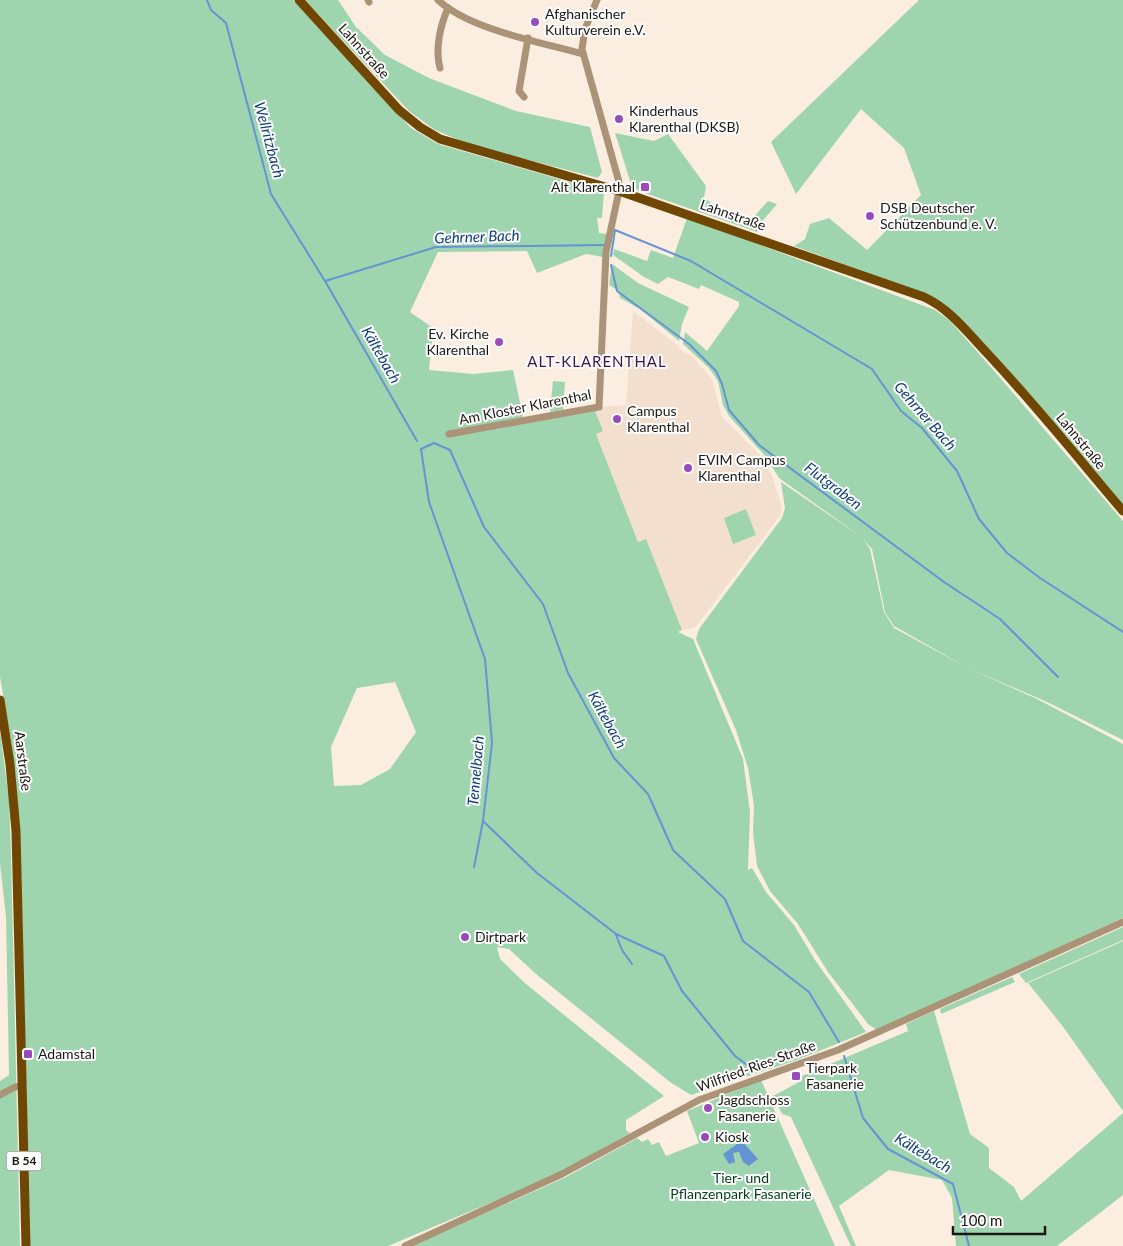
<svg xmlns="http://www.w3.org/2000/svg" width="1123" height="1246" font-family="Lato,sans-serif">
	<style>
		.built { fill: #f2dfcd }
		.green { fill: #9ed5ae; fill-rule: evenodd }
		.water { fill: #6594d4 }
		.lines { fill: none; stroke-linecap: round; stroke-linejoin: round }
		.stream { stroke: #6594d4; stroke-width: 2 }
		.minor { stroke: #ab9377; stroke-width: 7 }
		.major { stroke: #6f4602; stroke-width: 9 }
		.poi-dot { fill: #9a4bbb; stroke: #fdfdfd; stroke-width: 2 }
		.labels { text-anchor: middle; stroke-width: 4; stroke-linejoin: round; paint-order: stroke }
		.shield { fill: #fdfdfd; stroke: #5f5c58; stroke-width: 1 }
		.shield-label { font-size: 12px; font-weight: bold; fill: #1b1712 }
		.poi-label { font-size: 14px; fill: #1b1712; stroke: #fdfdfd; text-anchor: start }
		.street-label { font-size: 14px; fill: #1b1712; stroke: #fdfdfd }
		.park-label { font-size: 14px; fill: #003e1d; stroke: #fdfdfd }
		.water-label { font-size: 15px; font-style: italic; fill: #0f3e78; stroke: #fdfdfd }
		.neighbourhood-label { font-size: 15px; letter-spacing: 1px; fill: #3c164c; stroke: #fdfdfd }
	</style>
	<rect width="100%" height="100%" fill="#fbeee1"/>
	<!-- built -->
	<path class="built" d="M633 311 676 344 683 352 692 356 712 379 722 417 763 458 773 478 781 504 782 513 695 628 682 630 646 540 638 542 596 434 595 411 601 407 626 405Z"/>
	<!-- green -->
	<g class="green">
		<path d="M0 0H293L411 128 438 144 604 192 602 218H597L599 233 607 234 603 257 586 254 537 273 527 251 438 252 410 312 433 328 429 370 474 374 513 370 523 417 447 433 467 434 595 411 603 431 596 434 638 542 646 539 682 630 678 632 693 639 743 759 750 812 748 870 752 868 766 892 794 925 815 960 866 1032 797 1060 691 1095 670 1082 536 974 509 949 497 947 500 959 526 984 664 1096 626 1120V1130L630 1133 554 1176 388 1246H30L20 830 11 741 0 677ZM395 682 416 732 390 769 361 785 334 786 331 747 357 688Z"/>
		<path d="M305 0H338L356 27 385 55 429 78 516 111 590 127 602 172 598 178 471 145 435 130 409 111Z"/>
		<path d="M919 0H1123V505L933 297 794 246 805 239 810 224 829 218 867 250 921 195 904 148 861 109 796 194 771 142Z"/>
		<path d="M615 133 654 141 668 134 706 186 704 198 737 219 749 222 768 201 777 204 759 225 757 232 639 191 631 184Z"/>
		<path d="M687 218 935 310 950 321 982 357 1123 521V740L1047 702 966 667 894 626 885 612 872 549 863 539 870 549 884 612 894 628 966 667 1037 699 1123 744V918L877 1030 868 1024 828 972 798 924 770 891 757 866 753 833 754 806 748 768 736 730 696 639 699 629 782 518 785 508 781 482 863 538 779 478 766 457 729 416 723 405 718 381 709 368 683 344 685 332 707 351 739 306V302L701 285 699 289 668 277 658 284 644 277 613 255 614 249 647 261 651 250 673 258Z"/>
		<path d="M612 264 638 283 689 307 682 324 679 341 640 309 620 298 619 291 609 285Z"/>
		<path d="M553 381 565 382 563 410 550 412Z"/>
		<path d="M746 509 756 535 733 544 724 518Z"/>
		<path d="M0 731 9 800 11 853 20 1246H0V1081L9 1075 6 916 0 864Z"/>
		<path d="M1123 927V940L1026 983 1019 974Z"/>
		<path d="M1123 941V1111L1061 1024 1028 983Z"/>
		<path d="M1012 977 1015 982 941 1014 940 1009Z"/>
		<path d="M934 1011 970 1134 989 1148V1168L1014 1187 1021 1201 1123 1113V1195L1057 1246H956L952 1198 942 1180 889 1170 839 1206 856 1246H851L791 1117 782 1114 773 1096 799 1082 802 1076 908 1031 906 1024Z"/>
		<path d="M761 1080 835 1246H412L566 1177 637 1138 642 1142 648 1139 652 1145 659 1142 666 1156 699 1143 687 1111Z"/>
	</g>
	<!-- water -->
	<path class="water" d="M740 1142H743L758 1159 749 1166 743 1162 739 1152 733 1153 735 1162 729 1164 723 1154Z"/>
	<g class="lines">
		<!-- stream -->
		<g class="stream">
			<path d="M207 0 211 10 226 23 271 194 325 281 417 441"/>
			<path d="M611 256 615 230 691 261 872 369 901 411 922 428 957 471 979 519 1007 553 1040 578 1123 632"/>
			<path d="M611 265 617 291 689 344 716 371 722 384 729 410 759 445 944 582 1000 619 1058 677"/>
			<path d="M325 281 436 247 604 245"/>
			<path d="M474 867 483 821"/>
			<path d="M616 935 622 950 632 964"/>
			<path d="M844 1056 863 1118 888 1149 953 1184 969 1246"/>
			<path d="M754 1070 735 1056 682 991 664 956 616 934 537 873 483 821 492 743 485 659 429 502 421 449 434 443 450 450 484 527 543 604 568 673 614 758 648 794 673 850 725 899 743 941 809 992 839 1042"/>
		</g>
		<!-- minor -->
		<g class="minor">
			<path d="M368 0 369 2"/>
			<path d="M438 0C470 30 541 42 583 54"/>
			<path d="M440 68C435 49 440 26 448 8"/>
			<path d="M524 97 519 91 528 38"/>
			<path d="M449 434 599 407 606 252 619 191V182L582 49 585 29 597 0"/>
			<path d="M0 1095 15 1087 22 1086"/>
			<path d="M405 1246 562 1174 699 1100 838 1050 1123 922"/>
		</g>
		<!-- major -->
		<g class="major">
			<path d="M299 0 399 110 420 127 440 139 619 191 924 297C950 309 967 332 986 352 1034 403 1078 458 1123 511"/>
			<path d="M0 700 10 764 16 831 26 1246"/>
		</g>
	</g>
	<!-- markers -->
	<g class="poi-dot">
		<circle cx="535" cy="22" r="5"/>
		<circle cx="619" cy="119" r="5"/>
		<rect x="640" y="182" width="10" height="10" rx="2.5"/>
		<circle cx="870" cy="216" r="5"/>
		<circle cx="499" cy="342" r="5"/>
		<circle cx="617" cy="419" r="5"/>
		<circle cx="688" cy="468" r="5"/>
		<circle cx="465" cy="937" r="5"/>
		<rect x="23" y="1049" width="10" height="10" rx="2.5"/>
		<rect x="791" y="1071" width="10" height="10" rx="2.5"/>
		<circle cx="708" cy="1108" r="5"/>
		<circle cx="705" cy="1137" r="5"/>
	</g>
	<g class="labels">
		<!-- shield labels -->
		<rect class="shield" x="6.5" y="1151.5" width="35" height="19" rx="4"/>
		<g class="shield-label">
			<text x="24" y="1165">B 54</text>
		</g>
		<!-- poi labels -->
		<g class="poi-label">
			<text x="545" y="19">Afghanischer<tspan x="545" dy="16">Kulturverein e.V.</tspan></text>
			<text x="629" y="116">Kinderhaus<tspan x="629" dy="16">Klarenthal (DKSB)</tspan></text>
			<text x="635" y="192" text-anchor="end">Alt Klarenthal</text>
			<text x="880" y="213">DSB Deutscher<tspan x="880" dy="16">Schützenbund e. V.</tspan></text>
			<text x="489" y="339" text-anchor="end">Ev. Kirche<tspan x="489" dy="16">Klarenthal</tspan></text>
			<text x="627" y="416">Campus<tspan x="627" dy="16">Klarenthal</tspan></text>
			<text x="698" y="465">EVIM Campus<tspan x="698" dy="16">Klarenthal</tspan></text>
			<text x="475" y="942">Dirtpark</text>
			<text x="38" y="1059">Adamstal</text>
			<text x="806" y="1073">Tierpark<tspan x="806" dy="16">Fasanerie</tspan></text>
			<text x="718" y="1105">Jagdschloss<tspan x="718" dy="16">Fasanerie</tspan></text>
			<text x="715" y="1142">Kiosk</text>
		</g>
		<!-- street labels -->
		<g class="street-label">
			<text transform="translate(364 51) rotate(48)" y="5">Lahnstraße</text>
			<text transform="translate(733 215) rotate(19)" y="5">Lahnstraße</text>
			<text transform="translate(525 407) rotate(-11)" y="5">Am Kloster Klarenthal</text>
			<text transform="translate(1081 441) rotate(50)" y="5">Lahnstraße</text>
			<text transform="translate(23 761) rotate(83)" y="5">Aarstraße</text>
			<text transform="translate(756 1066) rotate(-20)" y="5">Wilfried-Ries-Straße</text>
		</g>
		<!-- park labels -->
		<g class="park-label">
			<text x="741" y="1183">Tier- und<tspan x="741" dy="16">Pflanzenpark Fasanerie</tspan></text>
		</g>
		<!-- water labels -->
		<g class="water-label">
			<text transform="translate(269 140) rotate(75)" y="5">Wellritzbach</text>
			<text transform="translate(477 237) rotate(-2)" y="5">Gehrner Bach</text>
			<text transform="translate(381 355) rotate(60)" y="5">Kältebach</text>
			<text transform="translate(925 416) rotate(49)" y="5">Gehrner Bach</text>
			<text transform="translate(833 486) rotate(37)" y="5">Flutgraben</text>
			<text transform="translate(607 720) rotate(61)" y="5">Kältebach</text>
			<text transform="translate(476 771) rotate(-85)" y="5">Tennelbach</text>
			<text transform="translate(923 1153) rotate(31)" y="5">Kältebach</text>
		</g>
		<!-- neighbourhood labels -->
		<g class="neighbourhood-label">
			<text x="597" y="367">ALT-KLARENTHAL</text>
		</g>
	</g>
	<!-- scale -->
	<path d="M953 1226v8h92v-8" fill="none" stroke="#1b1712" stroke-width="2.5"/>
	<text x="960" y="1226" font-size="15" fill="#1b1712" stroke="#fdfdfd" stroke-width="4" paint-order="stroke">100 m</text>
</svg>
